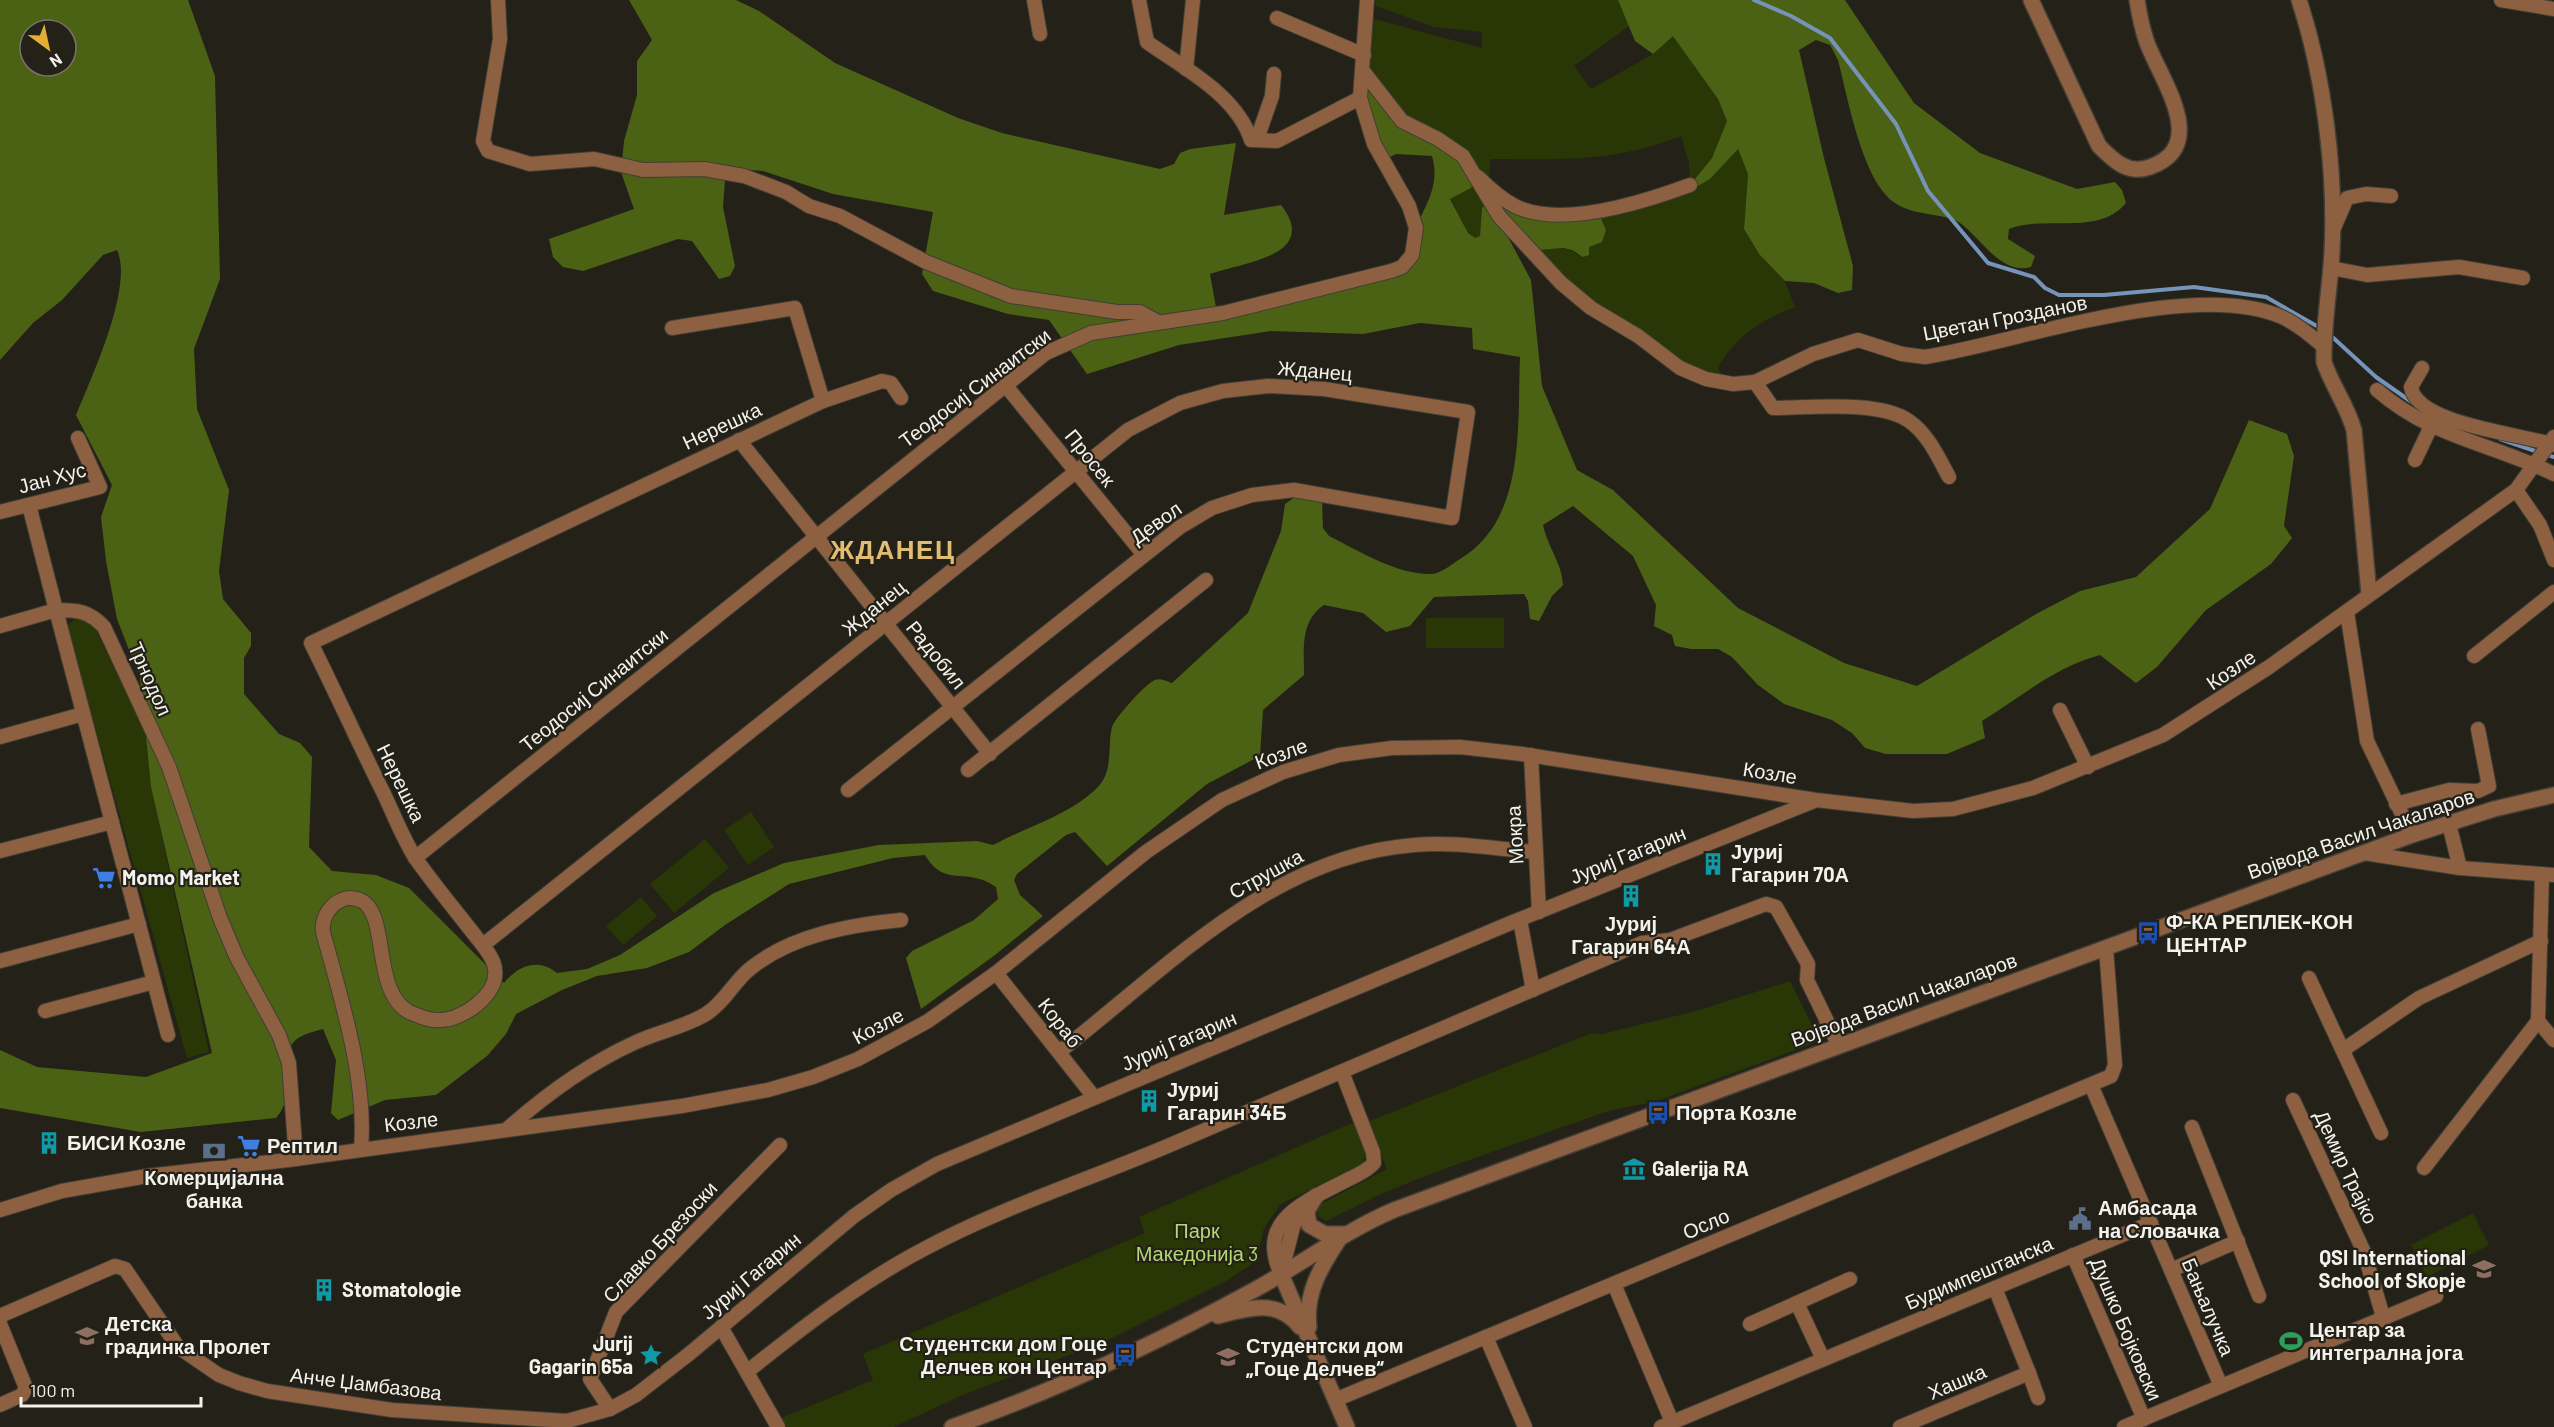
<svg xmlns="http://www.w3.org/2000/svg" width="2554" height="1427" font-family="Barlow,sans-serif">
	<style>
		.green { fill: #293706 }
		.forest { fill: #4b6215; fill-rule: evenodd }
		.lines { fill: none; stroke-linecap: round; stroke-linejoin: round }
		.stream { stroke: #7694ba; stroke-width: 4 }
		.minor-casing { stroke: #403e36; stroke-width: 16 }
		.tertiary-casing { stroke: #403e36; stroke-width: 18 }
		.minor { stroke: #8e6042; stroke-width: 14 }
		.tertiary { stroke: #8e6042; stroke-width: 15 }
		.labels { text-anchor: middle; stroke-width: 4.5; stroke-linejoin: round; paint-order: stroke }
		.street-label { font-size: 20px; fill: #f3f2ec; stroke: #232118 }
		.poi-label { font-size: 20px; font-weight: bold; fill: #f3f2ec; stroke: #232118; text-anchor: start }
		.park-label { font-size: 20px; fill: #b4d772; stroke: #232118 }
		.district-label { font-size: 26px; font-weight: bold; letter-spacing: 1.5px; fill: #e1bd74; stroke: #232118 }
	</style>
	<rect width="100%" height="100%" fill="#232118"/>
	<!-- green -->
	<g class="green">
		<path d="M1375 0H1618L1629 26 1574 66 1591 89 1653 54 1673 35 1718 99 1727 121 1712 158 1690 185 1689 163 1681 136C1613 163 1561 159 1490 159L1489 202 1482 208 1480 236 1475 238 1468 233 1450 198 1471 188 1402 121 1363 71 1367 17 1482 48V32L1434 27 1376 6Z"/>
		<path d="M1738 149 1748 174 1744 229 1759 254 1785 281 1795 307C1761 320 1737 336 1718 367L1724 382 1706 379 1591 308 1539 250C1553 249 1567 245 1577 255L1589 247 1597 210 1710 179Z"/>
		<rect x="1426" y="618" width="78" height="30"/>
		<path d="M75 619 90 622 95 628 145 730 151 787 209 1052 187 1058 68 629V625Z"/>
		<path d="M751 812 774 847 748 865 724 830Z"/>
		<path d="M705 839 729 868 674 913 650 884Z"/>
		<path d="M641 897 657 916 623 945 606 926Z"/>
		<path d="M1790 981 1812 1025 1822 1021 1828 1038 1657 1101 1608 1111 1441 1170 1383 1193 1326 1221 1318 1216 1317 1208 1321 1204 1387 1169 1367 1122 1592 1033 1602 1034 1696 1011Z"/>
		<path d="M1354 1122 1367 1152 1362 1164 1281 1204 1264 1228 1256 1261 1226 1281 1106 1341 965 1394 894 1427H787L781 1418 873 1380 863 1354 1145 1233 1139 1217Z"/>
		<path d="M2473 1213 2489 1245 2427 1277 2411 1245Z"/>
	</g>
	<!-- forest -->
	<g class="forest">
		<path d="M0 0H188L215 76 220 279 194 349 197 409 229 490 219 571 223 599 251 633V646L244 658V694L279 734 300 743 312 757 309 847 332 871 376 875 409 888 504 983C519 965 538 958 557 973L587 969 620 955 714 893 784 863 879 845 977 841 993 845C1028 826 1068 816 1097 788 1114 771 1107 748 1112 727 1114 719 1146 683 1155 680 1160 678 1166 681 1172 683L1248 613 1281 531 1285 504 1295 497 1322 501 1323 528 1329 536C1359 551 1397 575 1432 574 1440 574 1452 564 1460 559 1527 519 1517 424 1520 357L1473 349 1472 328 1420 323 1363 334 1271 331 1179 345 1087 374 1049 320 1008 314 933 291 922 274 933 212 833 194 763 171 738 169 725 180 723 207 735 266 730 276 719 279 692 241 678 239 583 271 563 267 553 257 549 239 634 209 621 172 624 141 637 95V61L652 40 629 0H736L759 11 835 63 958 118 1002 133 1160 169 1174 164 1180 153 1190 149 1236 143 1224 215 1281 205C1321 256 1241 263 1210 274L1217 313 1402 267C1406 254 1410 240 1416 227 1427 203 1440 184 1432 156L1396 154 1386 159 1374 144 1363 71 1396 115 1438 139 1515 206 1597 210 1606 230 1602 242 1589 247V255L1583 257 1572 250 1563 248 1539 250 1502 226 1531 280 1542 386 1577 470 1613 490 1738 608 1844 663 1917 686 2036 614 2080 591 2136 577 2210 509 2249 420 2287 434 2294 456 2284 526 2292 538 2271 564 2206 610 2157 667 2136 683 2100 655C2053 668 2023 696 1982 721L1985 738 1947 754H1886L1865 748 1852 733 1832 720 1784 704 1758 685 1732 657 1718 649H1691L1675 646 1672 635 1654 626 1656 605 1633 556 1573 506 1543 525C1548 548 1562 563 1563 585L1552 596 1539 621 1530 619 1528 601 1524 594 1434 597 1410 626 1386 632 1363 613 1324 605C1300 621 1304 649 1304 675L1263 710 1260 756 1207 784 1107 866 1075 832 1066 835 1017 874 1014 880 1020 895 1043 916 995 955 921 1009 906 958 912 951 974 920 998 899 996 887C967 866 945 889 925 855L893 858 789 884 725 925 689 952 647 968 597 976 562 990 516 1014 506 1034 487 1056 436 1095 385 1100 338 1120 331 1113 336 1060 323 1029C316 1031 307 1033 300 1037 273 1052 300 1092 276 1118L141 1132 0 1108V1050L37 1067 146 1077 212 1053 151 787 140 678 117 619 106 561 101 517 112 485 76 415C91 378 134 287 117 250L103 255 62 300 33 323 0 360ZM30 30H66V66H30ZM1474 181 1488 202 1482 208 1480 236 1475 238 1468 233 1450 199 1471 188Z"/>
		<path d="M1618 0H1845L1914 103 1980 153 2077 189 2115 182 2122 190 2126 203C2098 237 2045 214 2009 229L2008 239 2035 256 2031 267C2002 276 1981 238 1960 223 1946 213 1913 216 1895 203 1862 181 1848 98 1838 60L1830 45 1816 40 1799 50 1824 158 1853 266 1852 290 1838 293 1814 283 1785 281 1759 254 1744 229 1748 174 1738 149 1710 179 1691 190 1690 185 1712 158 1727 121 1718 99 1673 36 1653 54 1635 41Z"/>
	</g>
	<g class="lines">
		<!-- stream -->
		<g class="stream">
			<path d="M1754 0 1791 16 1830 38 1896 124 1928 191 1988 263 2034 277 2045 288 2059 295H2104L2194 287 2266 297 2322 329"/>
			<path d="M2328 333 2376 377 2413 403"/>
			<path d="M2500 439 2538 452"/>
			<path d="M2545 454 2554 457"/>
		</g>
		<!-- minor casing -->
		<g class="minor-casing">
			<g id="minor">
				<path d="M498 0 500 39 483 141 488 151 530 164 594 159 643 170 704 169 744 176 786 192 809 206 840 216 926 262 1011 296 1117 312H1140L1158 322"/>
				<path d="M1034 0 1040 34"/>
				<path d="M1139 0 1147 42C1183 68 1236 94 1251 140L1277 141 1360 98"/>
				<path d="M2501 0 2554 9"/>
				<path d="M1277 18 1364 55"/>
				<path d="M1186 69 1193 0"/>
				<path d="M1363 71 1402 121 1438 139 1463 156 1499 216 1561 283 1591 308 1638 336 1680 368 1706 379 1733 384 1755 382"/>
				<path d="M1257 139 1272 96 1274 74"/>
				<path d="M1478 177C1489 188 1501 199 1515 206 1561 229 1644 202 1690 185"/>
				<path d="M2333 230 2347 198 2366 194 2391 196"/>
				<path d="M2331 268 2367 275 2459 267 2523 278"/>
				<path d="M672 328 795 308 823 401"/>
				<path d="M2422 368 2411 387C2417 425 2523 434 2554 445"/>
				<path d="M1006 386 1144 555"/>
				<path d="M2377 390C2432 438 2491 443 2554 474"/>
				<path d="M739 440 990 754"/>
				<path d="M2415 460 2434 420"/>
				<path d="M1949 477C1938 457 1928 434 1909 421 1879 400 1809 408 1773 408L1755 382 1813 354 1858 340 1902 354 1925 357C2019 342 2193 278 2282 317 2297 324 2310 335 2323 346"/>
				<path d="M2516 490 2540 525 2554 560"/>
				<path d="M0 512 100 487 78 438"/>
				<path d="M2347 612 2367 741 2412 835"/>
				<path d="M0 626 56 610 29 505"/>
				<path d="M2474 656 2554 592"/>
				<path d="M2060 710 2088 767"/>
				<path d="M0 737 83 714"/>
				<path d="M1531 755 1539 912"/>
				<path d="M968 770 1206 580"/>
				<path d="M2396 804 2449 790 2478 791 2489 786 2478 729"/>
				<path d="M2449 824 2460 868"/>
				<path d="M0 851 112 822"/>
				<path d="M2364 853 2460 868 2554 875"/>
				<path d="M415 858 1046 353 1091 333 1223 313 1391 271 1402 267 1412 255 1416 228 1409 206 1374 144 1360 98 1367 0"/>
				<path d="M2542 874 2538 1021 2554 1040"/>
				<path d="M1520 920 1533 990"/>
				<path d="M483 945 1128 430 1180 403 1223 391 1268 386 1324 389 1468 412 1452 518 1294 490 1252 495 1212 508 1180 527 848 790"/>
				<path d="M0 961 139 924"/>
				<path d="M996 973 1094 1097"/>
				<path d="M2309 978 2381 1133"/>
				<path d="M45 1011 154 982"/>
				<path d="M168 1035 56 610C78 610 89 611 104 627L169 767 220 918 237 958 279 1035 289 1063 296 1159"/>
				<path d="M2343 1050 2419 998 2541 941"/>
				<path d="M1059 1052C1167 969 1270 856 1414 845 1454 841 1495 849 1536 852"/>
				<path d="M2091 1085 2221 1386"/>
				<path d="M2293 1100 2364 1252 2384 1320"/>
				<path d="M2192 1127 2259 1296"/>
				<path d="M506 1130C544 1096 588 1064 634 1043 657 1032 685 1027 706 1014 725 1002 734 981 751 968 792 935 850 925 901 920"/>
				<path d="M361 1149C367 1079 341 999 323 932 320 914 339 891 360 900 390 912 371 991 409 1012 419 1016 429 1021 440 1020 462 1020 499 995 495 969 494 958 484 947 477 938 457 912 435 886 416 859 403 839 394 815 384 794 359 744 336 693 311 643L823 401 882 381 891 383 901 398"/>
				<path d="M2424 1168 2538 1021"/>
				<path d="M0 1210 62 1191 147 1176 288 1160 682 1106 768 1090 813 1077 858 1059 928 1021 996 973 1146 852 1222 800 1283 772 1339 755 1392 748 1460 747 1522 754 1816 800 1913 811 1953 809 2033 788 2163 735 2269 667 2516 490 2554 437"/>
				<path d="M2073 1255 2144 1419"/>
				<path d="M2171 1270 2238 1241"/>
				<path d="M1281 1274C1255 1219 1307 1201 1347 1180 1357 1175 1367 1171 1374 1163L1373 1152 1342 1072"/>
				<path d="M1281 1274 1293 1227 1304 1204"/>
				<path d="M1614 1284 1672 1422"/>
				<path d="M1797 1303 1823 1359"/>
				<path d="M0 1316 115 1266 125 1269 178 1347 219 1375 239 1383 267 1391 392 1410 567 1421 610 1409 636 1395 689 1354 854 1216 891 1190 937 1164 1513 922 1814 801"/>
				<path d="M0 1324 26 1388 22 1395 0 1405"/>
				<path d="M1750 1324 1850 1279"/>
				<path d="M721 1327 778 1427"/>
				<path d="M1486 1337 1525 1427"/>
				<path d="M748 1371C803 1327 861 1282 924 1249 1004 1206 1094 1178 1177 1142 1332 1075 1487 1010 1642 943L1670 940 1766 904 1776 907 1808 964 1807 980 1839 1046"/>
				<path d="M2029 1373 2038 1398"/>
				<path d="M1335 1400 2111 1076 2115 1065 2106 948"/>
				<path d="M610 1409 590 1379 616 1312 780 1145"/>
				<path d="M1661 1427 2151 1223"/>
				<path d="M1900 1427 2029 1373 1995 1288"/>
				<path d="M2124 1427 2436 1296"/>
			</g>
		</g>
		<!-- tertiary casing -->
		<g class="tertiary-casing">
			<g id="tertiary">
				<path d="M2031 0 2099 146C2114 161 2128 175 2150 167 2212 145 2158 76 2146 40 2142 27 2139 13 2137 0"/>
				<path d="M2299 0C2324 76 2336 172 2332 252 2330 289 2323 325 2324 362 2332 386 2347 405 2354 430L2369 594"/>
				<path d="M1316 1196 1307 1211 1309 1225 1325 1234H1344"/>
				<path d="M1281 1274 1347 1427"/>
				<path d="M1218 1316C1248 1308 1278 1298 1300 1327"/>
				<path d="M1309 1327C1305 1294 1320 1268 1338 1241"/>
				<path d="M952 1427C1057 1390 1159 1342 1256 1289 1303 1263 1345 1231 1394 1210L2412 835 2494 809 2554 795"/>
			</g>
		</g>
		<!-- minor -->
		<use href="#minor" class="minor"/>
		<!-- tertiary -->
		<use href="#tertiary" class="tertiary"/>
	</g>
	<!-- icons -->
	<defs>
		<g id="building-bare" transform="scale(1.8)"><path d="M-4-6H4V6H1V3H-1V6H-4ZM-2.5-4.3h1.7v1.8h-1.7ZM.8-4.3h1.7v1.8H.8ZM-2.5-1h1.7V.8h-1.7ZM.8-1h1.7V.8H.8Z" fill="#0f9aa8" stroke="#232118" stroke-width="2.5" paint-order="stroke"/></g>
		<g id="supermarket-bare" transform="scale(1.8)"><path d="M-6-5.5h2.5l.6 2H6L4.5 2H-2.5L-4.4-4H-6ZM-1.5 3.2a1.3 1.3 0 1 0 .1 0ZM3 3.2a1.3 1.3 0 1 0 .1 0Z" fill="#3f7fe0" stroke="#232118" stroke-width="2.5" paint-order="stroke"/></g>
		<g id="bus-bare" transform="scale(1.8)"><path d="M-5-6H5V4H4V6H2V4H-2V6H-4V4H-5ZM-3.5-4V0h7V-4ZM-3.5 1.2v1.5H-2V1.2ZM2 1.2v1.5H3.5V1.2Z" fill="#1a4fb4" stroke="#232118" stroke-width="2.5" paint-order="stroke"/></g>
		<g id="bank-bare" transform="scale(1.8)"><path d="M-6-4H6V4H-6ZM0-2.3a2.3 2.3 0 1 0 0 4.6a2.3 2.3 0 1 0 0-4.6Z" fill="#5c6f8a" stroke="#232118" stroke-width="2.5" paint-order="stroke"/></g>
		<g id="museum-bare" transform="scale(1.8)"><path d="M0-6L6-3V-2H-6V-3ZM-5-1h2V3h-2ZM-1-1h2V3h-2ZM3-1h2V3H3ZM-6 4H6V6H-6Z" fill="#0f9aa8" stroke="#232118" stroke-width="2.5" paint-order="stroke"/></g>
		<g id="civic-bare" transform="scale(1.8)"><path d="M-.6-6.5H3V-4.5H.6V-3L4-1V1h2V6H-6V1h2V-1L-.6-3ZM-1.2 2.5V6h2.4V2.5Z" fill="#5c6f8a" stroke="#232118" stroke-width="2.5" paint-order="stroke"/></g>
		<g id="school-bare" transform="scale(1.8)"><path d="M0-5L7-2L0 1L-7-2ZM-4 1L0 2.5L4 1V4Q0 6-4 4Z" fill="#8d6e63" stroke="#232118" stroke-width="2.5" paint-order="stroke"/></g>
		<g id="stadium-bare" transform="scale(1.8)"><path d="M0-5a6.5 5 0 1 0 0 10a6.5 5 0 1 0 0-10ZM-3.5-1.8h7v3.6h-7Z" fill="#2e9e5b" stroke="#232118" stroke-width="2.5" paint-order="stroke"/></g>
		<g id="sight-bare" transform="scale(1.8)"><path d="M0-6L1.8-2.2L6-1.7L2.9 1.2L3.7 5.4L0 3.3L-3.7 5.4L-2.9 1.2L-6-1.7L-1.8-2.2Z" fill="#0f9aa8" stroke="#232118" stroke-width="2.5" paint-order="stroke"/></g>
		<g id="university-bare" transform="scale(1.8)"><path d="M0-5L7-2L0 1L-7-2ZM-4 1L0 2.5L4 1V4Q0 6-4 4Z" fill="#8d6e63" stroke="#232118" stroke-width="2.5" paint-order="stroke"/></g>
	</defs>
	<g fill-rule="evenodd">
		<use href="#building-bare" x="1713" y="864"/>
		<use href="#supermarket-bare" x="104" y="878"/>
		<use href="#building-bare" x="1631" y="896"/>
		<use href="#bus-bare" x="2148" y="933"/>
		<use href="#building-bare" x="1149" y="1101"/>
		<use href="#bus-bare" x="1658" y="1113"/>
		<use href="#building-bare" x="49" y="1143"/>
		<use href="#supermarket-bare" x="249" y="1146"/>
		<use href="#bank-bare" x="214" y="1151"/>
		<use href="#museum-bare" x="1634" y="1169"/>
		<use href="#civic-bare" x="2080" y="1219"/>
		<use href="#school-bare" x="2484" y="1269"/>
		<use href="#building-bare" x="324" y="1290"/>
		<use href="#school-bare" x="87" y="1336"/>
		<use href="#stadium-bare" x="2291" y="1341"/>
		<use href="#sight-bare" x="651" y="1355"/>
		<use href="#bus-bare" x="1125" y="1355"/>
		<use href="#university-bare" x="1228" y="1357"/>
	</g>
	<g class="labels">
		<!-- street labels -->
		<g class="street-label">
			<text transform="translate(2005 318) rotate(-11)" y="7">Цветан Грозданов</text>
			<text transform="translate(1315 371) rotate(5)" y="7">Жданец</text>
			<text transform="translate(975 388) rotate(-37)" y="7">Теодосиј Синаитски</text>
			<text transform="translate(722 426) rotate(-25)" y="7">Нерешка</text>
			<text transform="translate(1090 458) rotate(51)" y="7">Просек</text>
			<text transform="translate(52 478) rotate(-15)" y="7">Јан Хус</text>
			<text transform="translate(1156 523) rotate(-36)" y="7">Девол</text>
			<text transform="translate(874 608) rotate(-39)" y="7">Жданец</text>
			<text transform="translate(936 655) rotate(51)" y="7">Радобил</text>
			<text transform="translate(2231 670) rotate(-34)" y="7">Козле</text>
			<text transform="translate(150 679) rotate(66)" y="7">Трнодол</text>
			<text transform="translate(594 690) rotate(-39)" y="7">Теодосиј Синаитски</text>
			<text transform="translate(1281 754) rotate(-20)" y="7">Козле</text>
			<text transform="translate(1770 773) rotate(9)" y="7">Козле</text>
			<text transform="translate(401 783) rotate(64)" y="7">Нерешка</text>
			<text transform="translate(2361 834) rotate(-19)" y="7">Војвода Васил Чакаларов</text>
			<text transform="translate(1515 835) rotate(-93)" y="7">Мокра</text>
			<text transform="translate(1628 855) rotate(-22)" y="7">Јуриј Гагарин</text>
			<text transform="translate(1266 874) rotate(-29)" y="7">Струшка</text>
			<text transform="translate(1904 1000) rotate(-20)" y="7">Војвода Васил Чакаларов</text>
			<text transform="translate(1060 1023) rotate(52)" y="7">Кораб</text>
			<text transform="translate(878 1026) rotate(-28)" y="7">Козле</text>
			<text transform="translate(1179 1041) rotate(-23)" y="7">Јуриј Гагарин</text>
			<text transform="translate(411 1122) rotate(-7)" y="7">Козле</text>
			<text transform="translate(2346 1167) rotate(65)" y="7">Демир Трајко</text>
			<text transform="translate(1706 1224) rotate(-23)" y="7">Осло</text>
			<text transform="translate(660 1242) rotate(-47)" y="7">Славко Брезоски</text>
			<text transform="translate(1979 1273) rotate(-23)" y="7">Будимпештанска</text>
			<text transform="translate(751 1276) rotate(-40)" y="7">Јуриј Гагарин</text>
			<text transform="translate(2208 1307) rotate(67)" y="7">Бањалучка</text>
			<text transform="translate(2126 1329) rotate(67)" y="7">Душко Бојковски</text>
			<text transform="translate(1957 1382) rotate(-23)" y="7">Хашка</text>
			<text transform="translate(366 1384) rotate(7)" y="7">Анче Џамбазова</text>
		</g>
		<!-- poi labels -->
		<g class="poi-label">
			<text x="1731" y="859">Јуриј<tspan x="1731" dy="23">Гагарин 70А</tspan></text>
			<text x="122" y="885">Momo Market</text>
			<text x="2166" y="929">Ф-КА РЕПЛЕК-КОН<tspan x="2166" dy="23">ЦЕНТАР</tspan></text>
			<text x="1631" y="931" text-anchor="middle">Јуриј<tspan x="1631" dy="23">Гагарин 64А</tspan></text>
			<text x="1167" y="1097">Јуриј<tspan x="1167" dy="23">Гагарин 34Б</tspan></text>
			<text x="1676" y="1120">Порта Козле</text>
			<text x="67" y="1150">БИСИ Козле</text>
			<text x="267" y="1153">Рептил</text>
			<text x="1652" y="1176">Galerija RA</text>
			<text x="214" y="1185" text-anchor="middle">Комерцијална<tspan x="214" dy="23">банка</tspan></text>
			<text x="2098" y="1215">Амбасада<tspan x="2098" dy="23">на Словачка</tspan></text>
			<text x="2466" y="1265" text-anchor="end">QSI International<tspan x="2466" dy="23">School of Skopje</tspan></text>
			<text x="342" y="1297">Stomatologie</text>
			<text x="105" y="1331">Детска<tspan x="105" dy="23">градинка Пролет</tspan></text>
			<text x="2309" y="1337">Центар за<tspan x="2309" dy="23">интегрална јога</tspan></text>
			<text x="633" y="1351" text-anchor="end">Jurij<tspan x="633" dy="23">Gagarin 65a</tspan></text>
			<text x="1107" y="1351" text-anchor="end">Студентски дом Гоце<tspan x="1107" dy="23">Делчев кон Центар</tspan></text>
			<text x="1246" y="1353">Студентски дом<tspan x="1246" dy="23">„Гоце Делчев“</tspan></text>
		</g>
		<!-- park labels -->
		<g class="park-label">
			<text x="1197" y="1238">Парк<tspan x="1197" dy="23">Македонија 3</tspan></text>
		</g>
		<!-- district labels -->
		<g class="district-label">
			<text x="893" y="559">ЖДАНЕЦ</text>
		</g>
	</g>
	<!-- north arrow -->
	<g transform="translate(48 48) rotate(147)"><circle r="28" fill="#232118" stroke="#76756d" stroke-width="1.5"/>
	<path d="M0-4.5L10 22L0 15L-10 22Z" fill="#e2ae34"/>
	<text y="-9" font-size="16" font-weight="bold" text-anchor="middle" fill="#f3f2ec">N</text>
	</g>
	<!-- scale -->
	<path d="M21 1397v9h180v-9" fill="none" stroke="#f3f2ec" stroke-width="3"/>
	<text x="30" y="1397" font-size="18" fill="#f3f2ec" stroke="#232118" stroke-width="4.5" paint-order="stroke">100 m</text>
</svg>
